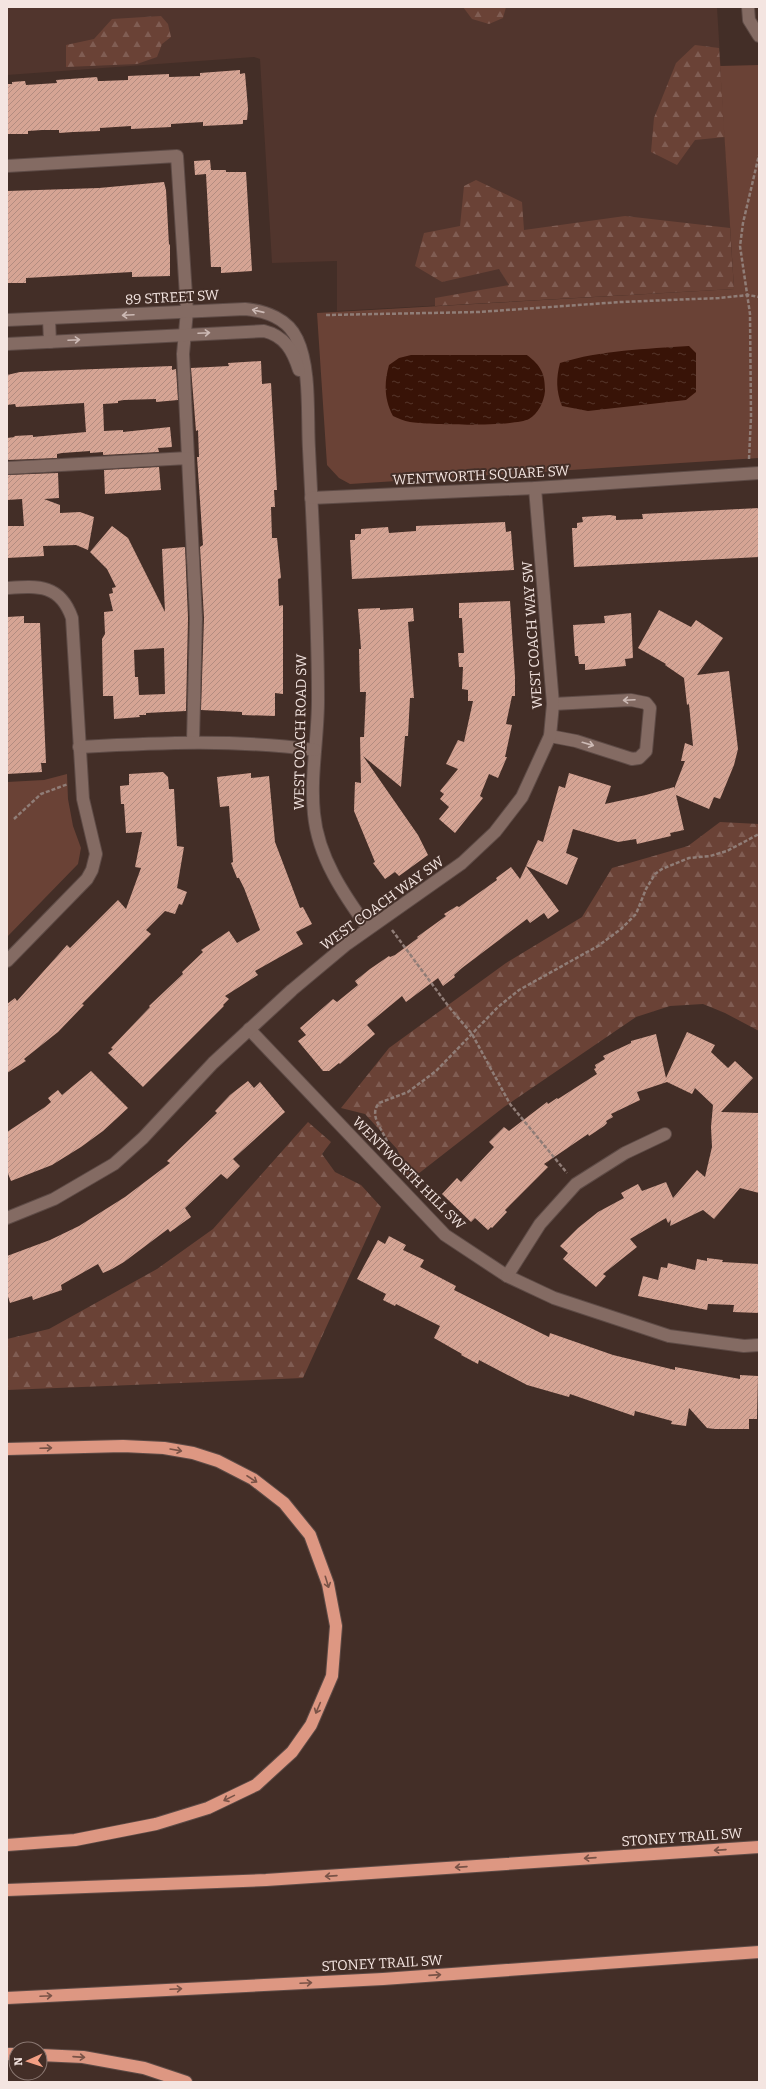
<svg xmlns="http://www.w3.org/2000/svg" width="766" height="2089" font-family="Bitter,serif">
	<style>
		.built { fill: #51352d }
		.forest { fill: url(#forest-firs) }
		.park { fill: #6a4236 }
		.water { fill: url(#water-ripples) }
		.building { fill: url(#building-hatch); fill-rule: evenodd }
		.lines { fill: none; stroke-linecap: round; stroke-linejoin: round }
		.minor-casing { stroke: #5e4b46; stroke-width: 14 }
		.highway-casing { stroke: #5e4b46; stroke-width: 14 }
		.path { stroke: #907d77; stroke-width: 2.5; stroke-dasharray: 4 2; stroke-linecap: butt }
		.minor { stroke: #846b63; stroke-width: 12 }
		.highway { stroke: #dd9782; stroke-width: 12 }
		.oneway { stroke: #cdbab5 }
		.oneway2 { stroke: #795347 }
		.labels { text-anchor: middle; stroke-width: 4; stroke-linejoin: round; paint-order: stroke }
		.street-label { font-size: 14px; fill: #f4e5e1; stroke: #432e27 }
	</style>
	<defs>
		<pattern id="forest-firs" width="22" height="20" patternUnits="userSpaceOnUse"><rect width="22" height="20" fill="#6a4236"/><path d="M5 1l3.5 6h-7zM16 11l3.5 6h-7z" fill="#805d53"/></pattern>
		<pattern id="water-ripples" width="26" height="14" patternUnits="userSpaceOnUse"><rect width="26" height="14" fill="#381307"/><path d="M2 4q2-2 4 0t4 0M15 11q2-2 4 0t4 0" fill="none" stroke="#55352b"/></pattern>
		<pattern id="building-hatch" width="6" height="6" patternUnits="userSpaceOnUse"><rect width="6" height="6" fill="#d5a494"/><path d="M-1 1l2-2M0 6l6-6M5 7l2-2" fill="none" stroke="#b28c80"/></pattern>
	</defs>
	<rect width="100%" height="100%" fill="#432e27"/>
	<!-- built -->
	<path class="built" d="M7 7H717L734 289 337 311V261L272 263 260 59 254 57 7 75Z"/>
	<!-- forest -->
	<g class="forest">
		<path d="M463 7H506L503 18 489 24 472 19Z"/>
		<path d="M161 16 168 24 171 37 162 44 157 57 137 64 66 67V45L94 39 112 19Z"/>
		<path d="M695 45 719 48 725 137 695 140 677 165 651 152 654 118 676 63Z"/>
		<path d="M476 180 522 202 524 230 625 216 730 228 734 289 435 306V298L509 285 499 269 442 282 415 266 424 233 460 226 464 186Z"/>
		<path d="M720 822 759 824V1031L725 1013 703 1004 670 1006 636 1017 504 1107 409 1181 397 1149 365 1114 341 1108 389 1048 506 963 582 917 612 868 688 846Z"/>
		<path d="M308 1122 331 1142 322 1154 335 1172 361 1185 381 1207 303 1378 7 1390V1339L49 1329 157 1269 213 1229Z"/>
	</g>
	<!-- park -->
	<g class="park">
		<path d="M759 65V458L350 484 339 478 327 465 317 313 734 289 720 66Z"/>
		<path d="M67 774 68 799 73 826 81 848 78 864 7 937V782L44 780Z"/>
	</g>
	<!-- water -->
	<g class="water">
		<path d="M689 346 696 353V392L686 400 588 411 562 406C556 391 556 378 560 363 601 350 646 349 689 346Z"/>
		<path d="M411 355H527C541 366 545 373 545 391 544 402 538 414 529 419 513 427 430 425 410 422 404 421 398 418 393 416 384 399 384 383 389 365L399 358Z"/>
	</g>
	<!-- building -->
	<g class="building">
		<path d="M240 70V74L245 73 248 109 247 120H243V124L203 126V122L171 124V127L131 129V126L100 128V131L73 132 59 133V130H42L28 131V134H7V84H12V82L25 81 26 85 57 83 56 80 97 77 98 81H102L128 80V76L169 74V77L200 76V73Z"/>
		<path d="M210 160 211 170H226V172H246L252 271 221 273V267H211L206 174 195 175 194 161Z"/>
		<path d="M164 182 166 190 169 245 170 244V276L132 277V272L26 278V283H7V191L99 188Z"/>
		<path d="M261 361 262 384 271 383 277 490H274L275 507H271L272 538H277L281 578 278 579 279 606 283 605V694L275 693V716L242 715V712L201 710 204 618 200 547 203 545 197 457H199L198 430 196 431 191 368 229 366 228 363Z"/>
		<path d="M172 366V370L176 369 178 400 156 402V399L124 400 118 401V403L103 404 104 431 123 430V432L170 427 172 447 158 448 159 452 103 455V452L90 453V451L62 453 57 454V458L7 460V438L15 437 14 436 33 435V437L86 432 84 403 16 407 15 404 7 405V375L20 372Z"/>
		<path d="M159 467 161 490 105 494 104 470Z"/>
		<path d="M58 473 59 498 44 499 60 505V513L80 512 94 517 88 550 76 545 43 546 44 556 7 558V526H24L22 499 7 500V475Z"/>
		<path d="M759 508V557L574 567 572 528H577V523L583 522 582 517 610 515 616 516V520L643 519 642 514Z"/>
		<path d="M505 522 506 532 511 531 514 570 352 579 350 540H355V534H361V529L388 527 389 533 416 531V526Z"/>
		<path d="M112 526 128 538 165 612 162 549 185 547 188 618 186 711 146 713V715H139L140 717 114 719 113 696H103L102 639 105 634 104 612 113 611 109 594 113 593 112 588 116 587 107 569 90 552ZM164 648 165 694 139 695 138 677H135L134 650Z"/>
		<path d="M510 601 515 677V696H512L506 724 512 725 505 757H507L498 778 489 774 480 796 483 798 455 833 439 819 449 807 440 799 444 794 440 791 458 769 446 764 458 740 464 742 473 701H468V690L462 689 463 667H459L458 653H464L462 618H459V603Z"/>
		<path d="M380 608V610L413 608 414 621 408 622 414 698H410L408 736H405L401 787 363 756 418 835 428 855 399 876 395 872 385 879 373 863 375 862 354 811 355 782 361 783 360 737H364L366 692H360L359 649H361L358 609Z"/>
		<path d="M659 610 691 627 696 620 723 638 697 675 729 671 738 749 734 765 720 799 714 797 709 809 676 795 684 830 670 833 671 836 637 844 636 839 618 842 573 829 566 853 578 858 567 885 526 866 538 840 543 842 559 786 565 788 569 773 611 786 605 804 646 795 674 787V789L685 761H681L685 743 693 746 689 704 687 705 684 678 665 665 666 664 638 648Z"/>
		<path d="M631 613 633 658 625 659 626 666 585 670V664H579L578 656H575L573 625 605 623 604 616Z"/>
		<path d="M24 616V623H40L46 763H41L42 772 7 774V617Z"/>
		<path d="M163 772 168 777 169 789H174L177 846 184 847 177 888 187 892 182 905 179 904 175 914 165 911 146 930 151 934 82 1004 84 1005 58 1032 24 1059 26 1061 7 1073V1004L15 998 17 1001 67 945 70 948 118 900 126 909 141 868 135 867 142 832 126 833 124 804H121L120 786 129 785V774Z"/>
		<path d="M251 773V778L269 776 275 842 300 908 303 907 312 924 296 932 303 944 255 971 258 975 225 996 229 999 223 1005 224 1006 143 1087 108 1053 113 1049 111 1048 150 1007 149 1006 183 974 182 972 203 952 201 950 229 931 237 943 260 930 244 888 239 878H237L231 863 233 862 229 806 220 807 217 777Z"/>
		<path d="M526 866 559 911 548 919 544 913 530 923 527 919 462 968 454 975 455 977 443 986 438 978 406 1002 402 996 367 1025 375 1034 340 1064 339 1063 329 1071H323L298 1041 306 1035 300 1028 333 999 337 1002 358 985 355 981 370 969 389 956 390 957 395 955 418 938 417 937 446 916 444 914 457 906 459 907 497 880 496 878 511 867 520 879Z"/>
		<path d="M687 1032 715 1045 711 1052 728 1068 735 1061 753 1078 721 1112 759 1113V1193L740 1188 714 1219 703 1210 670 1226 671 1220 668 1223 666 1218 630 1239 637 1247 603 1274 606 1276 596 1287 563 1259 568 1253 560 1246 578 1228 598 1212 624 1198 621 1193 638 1184 642 1191 666 1182 673 1198 697 1170 705 1177 712 1147 711 1127 713 1105 695 1088 692 1094 667 1082 637 1092 640 1100 611 1114 613 1117 606 1121 607 1123 604 1126 589 1136 588 1134 544 1164 548 1167 505 1210 507 1212 492 1228 491 1227 488 1230 475 1218 471 1222 442 1194 457 1178 461 1182 494 1147 489 1142 504 1127 509 1131 547 1102 548 1104 557 1098 558 1099 597 1074 594 1069 596 1068 595 1065 605 1059 603 1056 631 1043V1041L656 1034 666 1078Z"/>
		<path d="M91 1071 128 1108 103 1131 81 1147 52 1165 11 1181 7 1171V1132L45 1107 51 1102 48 1098 58 1090 62 1095Z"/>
		<path d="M248 1081 254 1088 260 1082 285 1112 233 1159 240 1166 227 1179 221 1174 185 1208 191 1217 170 1232 168 1229 124 1262 112 1269 103 1273 98 1264 61 1285 62 1290 33 1300 32 1296 10 1303 7 1293V1256L50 1240 79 1226 125 1197 170 1163 167 1161 217 1113 215 1111 230 1095Z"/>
		<path d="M389 1236 406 1245 403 1250 424 1260 420 1267 456 1286 454 1290 549 1337 550 1333 613 1355 675 1370V1367L740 1379V1375L758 1376 757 1419H749V1429H715L707 1428 689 1408 686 1426 671 1424 672 1421 635 1411 634 1416 570 1394 569 1397 527 1385 479 1360 478 1364 461 1355 462 1354 434 1338 440 1326 396 1304 395 1306 383 1300 386 1294 357 1279 378 1240 385 1244Z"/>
		<path d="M707 1258 723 1260 722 1262 759 1264V1313L733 1312 734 1305 708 1304 707 1310 638 1296 643 1276 658 1280 661 1267 667 1268 668 1263 695 1270 697 1259 707 1261Z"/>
	</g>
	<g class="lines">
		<!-- minor casing -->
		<g class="minor-casing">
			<g id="minor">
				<path d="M748 7 749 20 759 36"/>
				<path d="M7 166 177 156 187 311 183 354 188 458"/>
				<path d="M49 319 50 342"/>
				<path d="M7 320 245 309C266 311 288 319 297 339 311 368 307 417 309 449 313 533 318 617 318 700 318 739 310 776 314 814 318 857 344 895 368 928"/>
				<path d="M7 344 264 331C285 336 293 351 299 370"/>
				<path d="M7 468 188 458 196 618 193 742"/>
				<path d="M311 498 535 488 759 473"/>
				<path d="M7 588C38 586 60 584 72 618L83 799 96 854 92 870 87 879 7 961"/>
				<path d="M550 736 576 741 632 759 639 758 646 751 650 708 646 703 631 700 553 704"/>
				<path d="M79 747C158 743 236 739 315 750"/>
				<path d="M249 1029 445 1235 507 1276 554 1298 669 1336 744 1346 759 1345"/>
				<path d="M7 1218 54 1199 114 1164 143 1138 213 1063 292 990 347 944 462 863 495 832 522 797 550 736 553 704 535 488"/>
				<path d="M507 1276 540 1224 576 1184 625 1153 665 1134"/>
			</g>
		</g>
		<!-- highway casing -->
		<g class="highway-casing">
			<g id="highway">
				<path d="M7 1449 123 1446 164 1448 193 1453 218 1461 253 1479 284 1503 310 1535 328 1584 336 1626 332 1676 311 1725 292 1752 256 1785 208 1808 156 1824 75 1840 7 1845"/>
				<path d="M7 1890 266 1880 759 1847"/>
				<path d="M7 1998 383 1979 759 1952"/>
				<path d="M7 2054H16"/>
				<path d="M40 2055 83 2057 144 2068 186 2082"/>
			</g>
		</g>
		<!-- path -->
		<g class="path">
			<path d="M326 315 479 312 621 302 719 298 748 295 759 297"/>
			<path d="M749 459 751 417 750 314 740 246 743 223 759 155"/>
			<path d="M14 819 41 794 68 784"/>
			<path d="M392 930 449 1007 472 1034 510 1104 567 1173"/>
			<path d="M387 1153C394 1137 365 1120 379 1103L408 1092 436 1071 498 1007 519 990 598 946 621 929 636 914 646 889 655 874 662 869 689 858 710 856 727 851 759 834"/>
		</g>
		<!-- minor -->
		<use href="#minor" class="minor"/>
		<!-- highway -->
		<use href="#highway" class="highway"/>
	</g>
	<!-- one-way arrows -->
	<defs><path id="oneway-shaft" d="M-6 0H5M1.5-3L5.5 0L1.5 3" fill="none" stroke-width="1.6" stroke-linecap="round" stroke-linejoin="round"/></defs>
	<g class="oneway">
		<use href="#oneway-shaft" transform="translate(258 311) rotate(-167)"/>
		<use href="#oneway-shaft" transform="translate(128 315) rotate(177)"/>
		<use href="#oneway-shaft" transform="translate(204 333) rotate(-3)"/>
		<use href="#oneway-shaft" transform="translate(74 340) rotate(-3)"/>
		<use href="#oneway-shaft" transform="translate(629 700) rotate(177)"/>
		<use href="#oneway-shaft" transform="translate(588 744) rotate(16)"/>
	</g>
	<g class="oneway2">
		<use href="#oneway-shaft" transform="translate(46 1448) rotate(-2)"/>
		<use href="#oneway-shaft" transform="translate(176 1450) rotate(10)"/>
		<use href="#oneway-shaft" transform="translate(252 1479) rotate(33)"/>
		<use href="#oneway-shaft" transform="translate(327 1582) rotate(73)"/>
		<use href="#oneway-shaft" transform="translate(318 1708) rotate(113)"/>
		<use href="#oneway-shaft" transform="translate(229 1798) rotate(154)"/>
		<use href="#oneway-shaft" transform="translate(720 1850) rotate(176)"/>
		<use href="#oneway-shaft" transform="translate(590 1858) rotate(176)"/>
		<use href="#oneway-shaft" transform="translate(461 1867) rotate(176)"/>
		<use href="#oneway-shaft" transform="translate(331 1876) rotate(176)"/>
		<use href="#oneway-shaft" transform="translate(435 1975) rotate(-4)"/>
		<use href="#oneway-shaft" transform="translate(306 1983) rotate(-3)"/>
		<use href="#oneway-shaft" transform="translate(176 1989) rotate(-3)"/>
		<use href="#oneway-shaft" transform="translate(46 1996) rotate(-3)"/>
		<use href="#oneway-shaft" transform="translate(79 2057) rotate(4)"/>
	</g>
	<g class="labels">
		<!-- street labels -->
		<g class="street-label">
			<text transform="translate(172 297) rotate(-3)" y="5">89 STREET SW</text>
			<text transform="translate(481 475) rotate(-3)" y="5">WENTWORTH SQUARE SW</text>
			<text transform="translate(532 635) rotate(-94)" y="5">WEST COACH WAY SW</text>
			<text transform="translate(300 732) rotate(-89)" y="5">WEST COACH ROAD SW</text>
			<text transform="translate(382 903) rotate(-36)" y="5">WEST COACH WAY SW</text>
			<text transform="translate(409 1173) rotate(45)" y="5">WENTWORTH HILL SW</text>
			<text transform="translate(682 1837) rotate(-4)" y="5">STONEY TRAIL SW</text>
			<text transform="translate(382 1963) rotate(-3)" y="5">STONEY TRAIL SW</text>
		</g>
	</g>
	<!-- border -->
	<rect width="766" height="2089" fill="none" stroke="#f4e5e1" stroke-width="16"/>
	<!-- north arrow -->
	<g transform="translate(28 2061) rotate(267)"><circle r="19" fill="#432e27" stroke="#8a7771"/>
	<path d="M0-3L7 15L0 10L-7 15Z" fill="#f39f84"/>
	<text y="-6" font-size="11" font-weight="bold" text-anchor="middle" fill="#f4e5e1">N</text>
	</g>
</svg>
